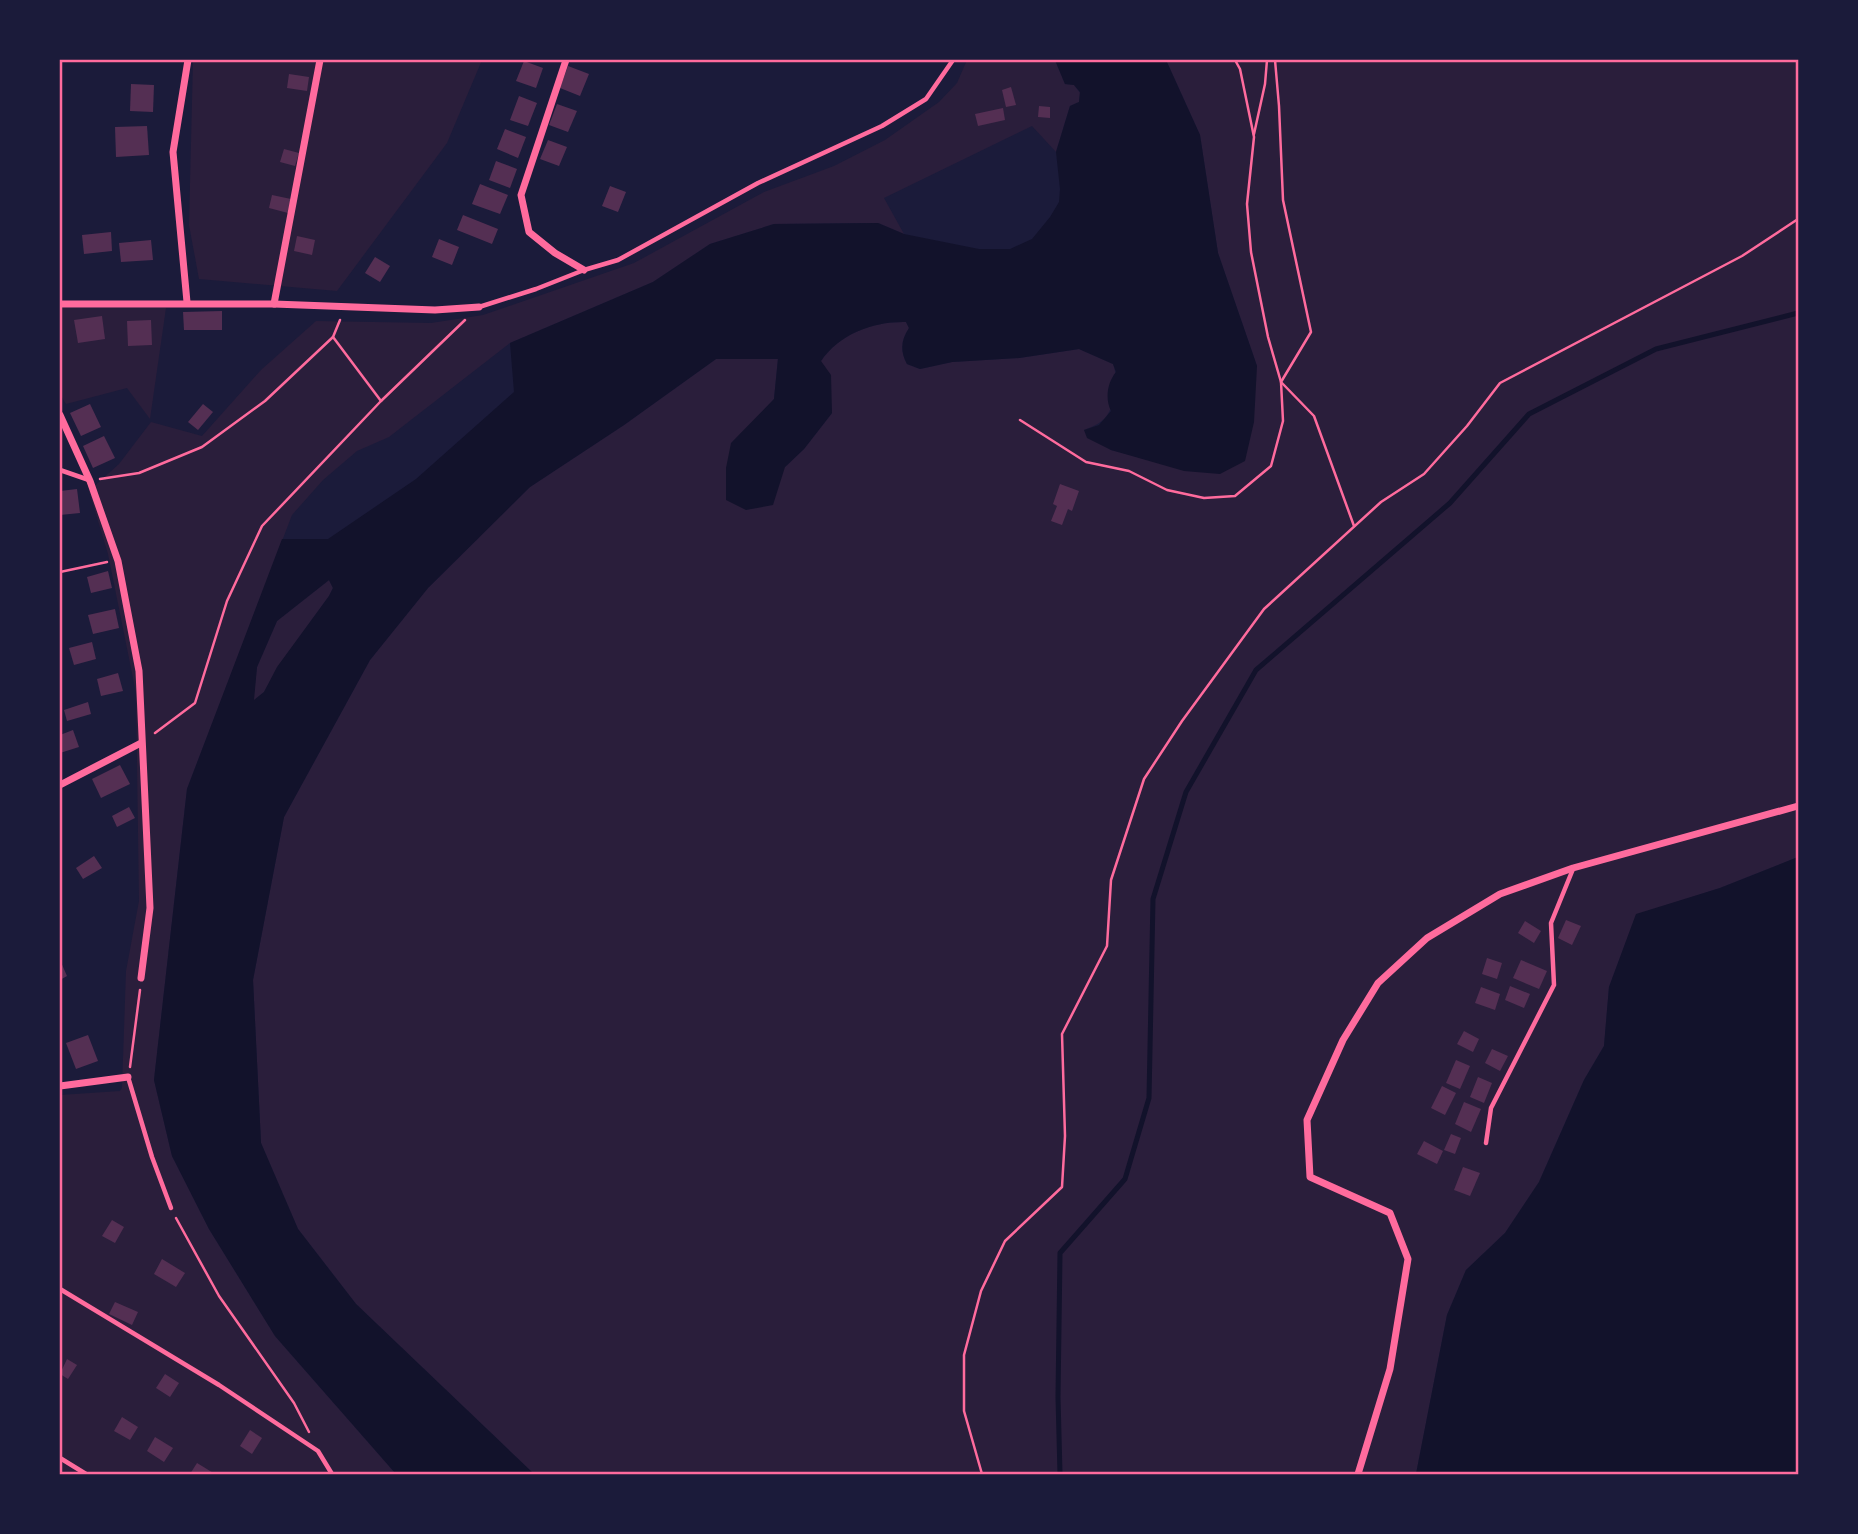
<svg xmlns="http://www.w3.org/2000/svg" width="1858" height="1534" font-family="'Sofia Sans Condensed',sans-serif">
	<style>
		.green { fill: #2a1e3b }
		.water { fill: #12122b; fill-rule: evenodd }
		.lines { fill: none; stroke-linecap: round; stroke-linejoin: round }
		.stream { stroke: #12122b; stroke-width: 5 }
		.building { fill: #542f53 }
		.path { stroke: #ff6b9d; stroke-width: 2.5 }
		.service { stroke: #ff6b9d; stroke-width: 4.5 }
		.minor { stroke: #ff6b9d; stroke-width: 7 }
		.neatline { fill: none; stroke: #ff6b9d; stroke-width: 2.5 }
	</style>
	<rect width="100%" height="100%" fill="#1b1b3a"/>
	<!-- green -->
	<g class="green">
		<path d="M193 60H482L447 143 337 291 199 279 189 225Z"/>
		<path d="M967 60H1055L1065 84 1074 85 1080 93 1079 102 1070 106 1056 152 1032 126 884 198 904 234 878 223 774 224 710 244 653 282 510 343 389 437 357 451 323 480 292 515 187 789 154 1080 172 1156 209 1229 275 1336 396 1474H60V1095L120 1091 122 1088 126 971 139 901 136 693 108 554 89 491 119 464 151 422 202 436 261 370 316 321 431 323 483 315 634 263 764 192 834 166 885 140 939 102 957 83Z"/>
		<path d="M1166 60H1798V857L1720 888 1636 915 1609 987 1604 1046 1584 1080 1539 1182 1505 1233 1466 1270 1447 1315 1416 1474H534L356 1304 298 1229 261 1143 253 980 284 817 370 660 428 588 530 487 624 425 716 359 778 358 774 399 726 468 785 467 804 449 832 413 821 361C839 334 874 321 906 322L909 328C901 340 900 351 907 364L920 369 952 362 1019 358 1079 349 1113 364C1117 374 1115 382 1114 392 1111 415 1106 422 1084 430L1111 450 1142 458 1257 366 1218 253 1200 135Z"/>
		<path d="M60 308H166L150 419 127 388 66 404 60 394Z"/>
		<path d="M329 580 333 588 329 596 278 667 264 692 253 701 257 667 277 621Z"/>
	</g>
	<!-- water -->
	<g class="water">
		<path d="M1055 60H1166L1200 135 1218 253 1257 366 1254 422 1245 461 1220 474 1184 471 1111 450 1087 438 1084 430 1099 425 1111 411C1105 399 1107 383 1116 372L1113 364 1079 349 1019 358 952 362 920 369 907 364C900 351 901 340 909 328L906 322C874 321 839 334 821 361L831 375 832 413 804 449 785 467 773 505 746 510 726 500V468L731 443 774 399 778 359H716L624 425 530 487 428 588 370 660 284 817 253 980 261 1143 298 1229 356 1304 534 1474H396L275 1336 209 1229 172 1156 154 1080 187 789 282 539H328L416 479 514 392 510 343 653 282 710 244 774 224 878 223 904 234 979 249H1010L1032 239 1050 217 1059 202 1060 189 1056 152 1070 106 1079 102 1080 92 1074 85 1065 84ZM329 580 333 588 329 596 277 667 264 692 254 700 257 667 277 621Z"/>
		<path d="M1798 857V1474H1416L1447 1315 1466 1270 1505 1233 1539 1182 1584 1080 1604 1046 1609 987 1636 914 1720 888Z"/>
	</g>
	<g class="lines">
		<!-- stream -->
		<path class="stream" d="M1060 1474 1058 1397 1060 1253 1125 1179 1149 1098 1153 899 1186 792 1256 670 1450 503 1529 414 1656 349 1798 313"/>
	</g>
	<!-- building -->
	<g class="building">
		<path d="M524 61 543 68 536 88 516 81Z"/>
		<path d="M568 66 589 74 580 96 560 88Z"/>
		<path d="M289 74 309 77 307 91 287 88Z"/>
		<path d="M131 84 154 85 153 112 130 111Z"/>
		<path d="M1011 87 1016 105 1006 107 1002 90Z"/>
		<path d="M519 96 537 103 528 126 510 120Z"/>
		<path d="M557 104 577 111 568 132 549 125Z"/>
		<path d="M1039 106 1050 107V118L1038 117Z"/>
		<path d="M1003 108 1005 120 978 126 975 114Z"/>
		<path d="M147 126 149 155 116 157 115 127Z"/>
		<path d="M505 129 526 137 518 158 497 149Z"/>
		<path d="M548 140 567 147 559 166 540 159Z"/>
		<path d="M284 149 299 153 295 166 280 162Z"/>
		<path d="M496 161 517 169 510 188 489 180Z"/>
		<path d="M480 184 508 195 500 214 472 204Z"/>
		<path d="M610 186 626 192 618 212 602 206Z"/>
		<path d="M272 195 291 199 288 213 269 208Z"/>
		<path d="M463 215 498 229 492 244 457 230Z"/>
		<path d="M111 232 112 251 84 254 82 235Z"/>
		<path d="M297 236 315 240 312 255 294 251Z"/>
		<path d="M439 239 459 247 452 265 432 257Z"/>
		<path d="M151 240 153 260 121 262 119 243Z"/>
		<path d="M375 257 390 266 380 282 365 273Z"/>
		<path d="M222 311V330H184L183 312Z"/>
		<path d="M102 316 105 339 78 343 74 320Z"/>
		<path d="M151 320 152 345 128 346 127 321Z"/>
		<path d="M90 404 101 427 81 436 70 413Z"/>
		<path d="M203 404 213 412 198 430 188 422Z"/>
		<path d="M104 436 115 458 93 468 83 446Z"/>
		<path d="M1060 484 1079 491 1072 511 1068 509 1062 525 1051 521 1057 506 1053 504Z"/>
		<path d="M77 489 80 513 60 515V491Z"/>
		<path d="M108 571 112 588 91 593 87 577Z"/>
		<path d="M115 609 119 628 93 634 88 615Z"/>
		<path d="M92 642 96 659 74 665 69 648Z"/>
		<path d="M118 673 123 691 101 696 97 679Z"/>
		<path d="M88 702 91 714 67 721 64 710Z"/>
		<path d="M73 730 79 747 60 753V735Z"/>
		<path d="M120 765 130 784 101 798 92 779Z"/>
		<path d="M129 807 135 818 117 827 112 816Z"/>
		<path d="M94 856 102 868 83 879 76 868Z"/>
		<path d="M1566 920 1581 926 1572 945 1558 938Z"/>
		<path d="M1525 921 1541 931 1534 943 1518 933Z"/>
		<path d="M1487 958 1502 963 1497 979 1482 974Z"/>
		<path d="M60 960 67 976 60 980Z"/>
		<path d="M1521 960 1547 971 1539 989 1513 978Z"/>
		<path d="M1510 986 1530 994 1524 1008 1505 1000Z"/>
		<path d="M1481 987 1500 994 1495 1010 1475 1003Z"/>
		<path d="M1464 1031 1479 1039 1473 1052 1457 1044Z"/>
		<path d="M88 1035 98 1061 76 1069 66 1043Z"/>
		<path d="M1492 1049 1508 1056 1500 1071 1485 1063Z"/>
		<path d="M1456 1060 1470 1066 1460 1089 1446 1083Z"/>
		<path d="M1478 1077 1492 1083 1484 1103 1470 1097Z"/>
		<path d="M1442 1086 1456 1093 1445 1115 1431 1108Z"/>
		<path d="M1464 1102 1481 1109 1471 1132 1455 1124Z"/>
		<path d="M1451 1134 1461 1138 1455 1154 1444 1150Z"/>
		<path d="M1424 1141 1443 1151 1437 1164 1417 1154Z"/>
		<path d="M1463 1167 1480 1173 1470 1196 1454 1190Z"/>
		<path d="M112 1220 124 1227 115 1243 102 1236Z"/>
		<path d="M162 1259 185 1273 176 1287 154 1274Z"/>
		<path d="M115 1302 138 1312 132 1325 109 1314Z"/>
		<path d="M67 1359 77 1365 68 1379 60 1374Z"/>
		<path d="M165 1374 179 1383 170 1397 156 1388Z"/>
		<path d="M122 1417 138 1427 130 1440 114 1431Z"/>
		<path d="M250 1430 262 1438 252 1454 240 1446Z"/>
		<path d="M155 1437 173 1448 164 1462 147 1451Z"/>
		<path d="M197 1463 215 1474H190Z"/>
	</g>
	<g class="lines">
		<!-- path -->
		<g class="path">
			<path d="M1275 60 1279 106 1283 200 1311 332 1281 382 1314 416 1354 526"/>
			<path d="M1254 134 1265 84 1267 60"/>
			<path d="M333 337 381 401"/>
			<path d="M1020 420 1086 462 1129 471 1167 490 1204 498 1235 496 1271 466 1283 421 1281 382 1268 337 1251 252 1247 204 1254 137 1240 69 1235 60"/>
			<path d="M100 479 139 473 202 447 265 401 333 337 340 320"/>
			<path d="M60 572 107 562"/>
			<path d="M155 733 195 703 227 601 262 526 381 401 465 320"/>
			<path d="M130 1067 140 990"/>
			<path d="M176 1218 219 1296 294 1403 309 1432"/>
			<path d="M982 1474 964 1411V1355L981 1291 1005 1241 1062 1187 1065 1136 1062 1034 1107 946 1111 880 1144 779 1182 721 1264 609 1381 502 1424 474 1467 426 1500 383 1742 256 1798 219"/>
		</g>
		<!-- service -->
		<g class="service">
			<path d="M479 307 536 289 584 270 618 260 758 183 882 126 926 99 953 60"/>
			<path d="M60 470 89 480"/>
			<path d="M128 1077 152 1157 171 1208"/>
			<path d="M1486 1143 1491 1108 1554 985 1551 923 1573 869"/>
			<path d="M60 1289 219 1385 318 1451 332 1474"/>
			<path d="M60 1458 86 1474"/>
		</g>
		<!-- minor -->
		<g class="minor">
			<path d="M566 60 521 195 529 232 555 253 584 270"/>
			<path d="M187 302 173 152 188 60"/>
			<path d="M60 304H274L435 310 479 307"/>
			<path d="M274 304 320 60"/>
			<path d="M60 415 90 481 118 561 139 671 150 908 141 978"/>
			<path d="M60 785 141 743"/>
			<path d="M60 1086 128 1077"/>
			<path d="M1358 1474 1390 1369 1408 1259 1390 1213 1310 1177 1307 1120 1343 1040 1378 983 1427 938 1500 894 1573 868 1798 806"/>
		</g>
	</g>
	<!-- border -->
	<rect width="1858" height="1534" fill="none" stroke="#1b1b3a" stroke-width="122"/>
	<rect x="61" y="61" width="1736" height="1412" class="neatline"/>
</svg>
